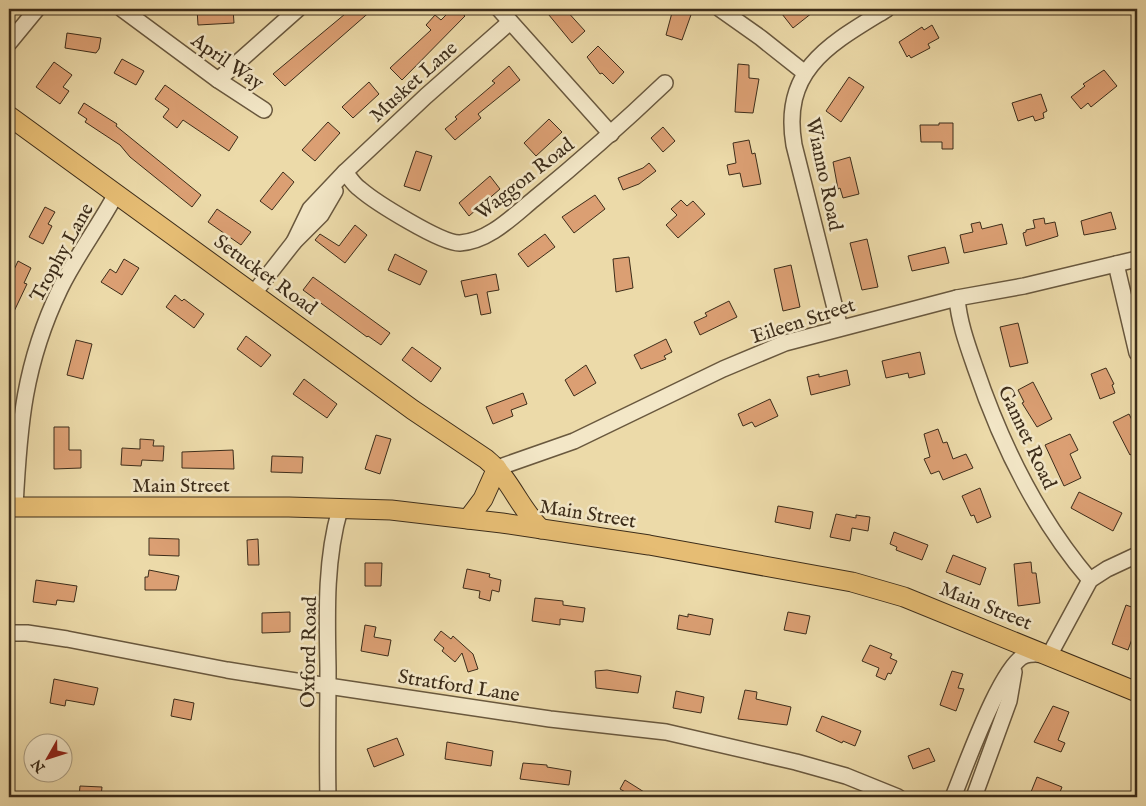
<svg xmlns="http://www.w3.org/2000/svg" width="1146" height="806" font-family="'IM FELL English',serif">
	<style>
		.building { fill: #db9f73; stroke: #3d2d1a }
		.lines { fill: none; stroke-linecap: round; stroke-linejoin: round }
		.minor-casing { stroke: #69583e; stroke-width: 18 }
		.major-casing { stroke: #3d2d1a; stroke-width: 21 }
		.minor { stroke: #f3e7c7; stroke-width: 15 }
		.major { stroke: #e6bd74; stroke-width: 19 }
		.labels { text-anchor: middle; stroke-width: 5; stroke-linejoin: round; paint-order: stroke }
		.street-label { font-size: 20px; fill: #3d2d1a; stroke: #f3e7c7 }
	</style>
	<rect width="100%" height="100%" fill="#ecdaa9"/>
	<filter id="stains"><feTurbulence type="fractalNoise" baseFrequency=".004" numOctaves="4"/><feColorMatrix values="0 0 0 0 .2 0 0 0 0 .09 0 0 0 0 .02 0 0 0 .5 -.17"/></filter>
	<radialGradient id="worn" r=".72"><stop offset=".6" stop-color="#630" stop-opacity="0"/><stop offset="1" stop-color="#630" stop-opacity=".3"/></radialGradient>
	<!-- building -->
	<g class="building">
		<path d="M197 9H233L234 23 198 25Z"/>
		<path d="M351 9H373L285 86 273 74Z"/>
		<path d="M452 9H457L465 16 402 80 390 68 431 30 426 25 435 15 441 20Z"/>
		<path d="M544 9H565L585 31 572 43Z"/>
		<path d="M673 9H687L692 12 682 40 666 35Z"/>
		<path d="M789 9H817L793 28 782 14Z"/>
		<path d="M932 25 939 38 928 44 930 48 911 58 909 55 907 57 899 42 922 27 924 30Z"/>
		<path d="M67 33 101 38 99 49 96 53 65 48Z"/>
		<path d="M598 46 624 72 613 84 602 73 600 74 587 57Z"/>
		<path d="M122 59 144 71 136 85 114 73Z"/>
		<path d="M54 62 72 75 63 87 69 91 60 104 36 87Z"/>
		<path d="M738 64 749 65V78L759 79 753 113 735 112Z"/>
		<path d="M509 66 520 80 478 114 481 118 455 140 445 129 457 119 455 117 495 83 492 81Z"/>
		<path d="M1104 70 1117 86 1091 107 1088 103 1081 109 1071 97 1085 86 1083 84Z"/>
		<path d="M849 77 864 87 841 122 826 111Z"/>
		<path d="M369 82 379 94 353 118 342 107Z"/>
		<path d="M165 85 238 137 229 151 183 120 177 128 163 117 169 109 155 99Z"/>
		<path d="M1041 94 1047 111 1043 113 1044 118 1035 121 1033 116 1018 121 1012 103Z"/>
		<path d="M84 103 117 124 116 126 201 195 192 207 130 157 120 145 85 122 87 119 78 113Z"/>
		<path d="M549 119 562 132 536 156 524 143Z"/>
		<path d="M328 122 340 133 315 161 302 150Z"/>
		<path d="M939 123H953V149H942V142H921L920 125H939Z"/>
		<path d="M663 127 675 141 663 152 651 138Z"/>
		<path d="M749 140 752 154 755 153 761 184 743 187 740 173 729 175 727 165 736 163 733 143Z"/>
		<path d="M416 151 432 156 420 191 404 186Z"/>
		<path d="M850 157 859 194 843 198 840 188 838 189 833 162Z"/>
		<path d="M649 163 656 171 639 184 623 190 618 178 643 168Z"/>
		<path d="M283 172 294 182 272 210 260 201Z"/>
		<path d="M490 176 500 189 469 216 459 203Z"/>
		<path d="M595 195 605 209 574 233 562 217Z"/>
		<path d="M681 200 687 206 693 201 705 214 678 238 666 225 677 215 671 209Z"/>
		<path d="M45 207 55 212 48 224 52 226 43 244 29 237Z"/>
		<path d="M217 209 251 232 241 245 208 222Z"/>
		<path d="M1111 212 1116 229 1084 235 1081 221Z"/>
		<path d="M1044 218 1045 224 1055 222 1058 236 1026 246 1023 233 1026 232V230L1035 228 1033 220Z"/>
		<path d="M980 222 982 229 1002 224 1007 244 964 253 960 235 973 232 971 224Z"/>
		<path d="M355 225 367 235 345 263 315 240 320 234 339 246Z"/>
		<path d="M545 234 555 247 528 267 518 254Z"/>
		<path d="M867 239 878 287 862 290 850 243Z"/>
		<path d="M945 247 949 263 912 271 908 256Z"/>
		<path d="M395 254 427 271 420 285 388 270Z"/>
		<path d="M629 257 633 288 616 292 613 259Z"/>
		<path d="M124 259 139 268 122 295 101 282 110 269 116 273Z"/>
		<path d="M18 261 31 268 24 283 27 284 9 322V273L12 274Z"/>
		<path d="M791 265 800 307 783 311 774 269Z"/>
		<path d="M496 274 499 290 487 292 491 313 481 315 477 294 465 297 461 281Z"/>
		<path d="M313 277 390 333 381 345 368 336 367 337 303 290Z"/>
		<path d="M175 295 182 301 184 299 204 314 194 328 166 307Z"/>
		<path d="M729 301 737 317 700 335 694 322 707 316 705 313Z"/>
		<path d="M1018 323 1028 363 1010 367 1000 327Z"/>
		<path d="M246 336 271 355 261 367 237 349Z"/>
		<path d="M666 339 672 352 664 356 666 359 641 369 634 355Z"/>
		<path d="M76 340 92 344 83 379 67 375Z"/>
		<path d="M412 347 441 368 431 382 402 360Z"/>
		<path d="M920 352 925 374 909 378 908 373 886 378 882 361Z"/>
		<path d="M586 365 596 383 574 396 565 380Z"/>
		<path d="M1106 368 1114 384 1112 385 1115 393 1100 399 1091 374Z"/>
		<path d="M847 370 850 385 811 395 807 377 819 374V377Z"/>
		<path d="M304 379 337 404 327 418 293 394Z"/>
		<path d="M1033 382 1052 419 1037 427 1022 403 1024 402 1018 390Z"/>
		<path d="M523 393 527 404 511 410 513 416 493 424 486 407Z"/>
		<path d="M770 399 778 416 755 427 752 422 743 426 738 414Z"/>
		<path d="M1129 414 1137 430V451L1130 455 1113 422Z"/>
		<path d="M54 427H69V450H81V468L54 469Z"/>
		<path d="M938 429 943 443 947 442 953 459 966 454 973 468 943 480 939 471 931 474 924 459 930 457 924 434Z"/>
		<path d="M1070 434 1078 450 1070 454 1081 478 1064 486 1045 445Z"/>
		<path d="M376 435 391 439 380 474 365 469Z"/>
		<path d="M140 439 154 440 153 446H164L163 461 142 460 141 466 121 465 122 448 140 449Z"/>
		<path d="M233 450 234 469 182 468V452Z"/>
		<path d="M272 456 303 457 302 473 271 472Z"/>
		<path d="M980 488 991 517 977 523 974 515 971 516 962 496Z"/>
		<path d="M1079 492 1122 513 1113 531 1071 508Z"/>
		<path d="M778 506 813 512 810 529 775 522Z"/>
		<path d="M836 514 856 518V515L870 517 868 531 852 528 850 541 830 537Z"/>
		<path d="M894 532 928 545 922 560 896 550 897 547 890 544Z"/>
		<path d="M149 538 179 539V556L149 555Z"/>
		<path d="M258 539 259 565H248L247 540Z"/>
		<path d="M953 555 986 568 980 585 946 572Z"/>
		<path d="M1031 562 1032 573H1036L1040 603 1018 606 1014 564Z"/>
		<path d="M365 563H382L381 586H365Z"/>
		<path d="M467 569 490 574 489 577 501 580 499 592 492 590 490 601 479 598 480 591 463 588Z"/>
		<path d="M149 570 179 576 176 590H145V577H148Z"/>
		<path d="M36 580 77 586 74 602 57 600 56 605 33 602Z"/>
		<path d="M535 598 563 601V605L585 608 583 622 560 619V625L532 621Z"/>
		<path d="M1126 605 1137 609V625L1128 650 1112 644Z"/>
		<path d="M290 612V632L262 633V613Z"/>
		<path d="M788 612 810 616 806 634 784 630Z"/>
		<path d="M688 614 713 619 710 635 677 629 679 615 688 617Z"/>
		<path d="M365 625 376 627 374 637 391 640 388 656 361 651Z"/>
		<path d="M441 631 451 639 453 636 473 654 478 669 468 672 462 653 455 662 442 651 444 648 434 640Z"/>
		<path d="M870 645 892 654 890 658 897 661 891 674 888 673 885 680 876 676 879 668 862 661Z"/>
		<path d="M607 670 641 676 638 693 596 688 595 671Z"/>
		<path d="M952 671 963 674 958 688 964 689 956 711 940 705Z"/>
		<path d="M54 679 98 688 94 705 66 700 65 706 50 703Z"/>
		<path d="M745 690 757 692 756 699 791 707 787 725 738 719Z"/>
		<path d="M676 691 704 697 701 713 673 708Z"/>
		<path d="M174 699 194 703 191 720 171 716Z"/>
		<path d="M1053 706 1069 712 1058 740 1065 743 1061 752 1034 742Z"/>
		<path d="M822 716 861 731 855 746 843 741 842 743 816 731Z"/>
		<path d="M397 738 404 755 374 767 367 749Z"/>
		<path d="M447 742 493 751 491 766 445 759Z"/>
		<path d="M929 748 935 761 913 769 908 756Z"/>
		<path d="M523 763 547 765V767L571 771 569 785 520 779Z"/>
		<path d="M1037 777 1062 787 1058 797H1029Z"/>
		<path d="M625 780 633 785 652 797H625L627 793 620 789Z"/>
		<path d="M80 786 102 787 101 797H79Z"/>
	</g>
	<g class="lines">
		<!-- minor casing -->
		<g class="minor-casing">
			<g id="minor">
				<path d="M122 9 218 80 264 110"/>
				<path d="M499 9 611 134"/>
				<path d="M720 9 761 38 805 73"/>
				<path d="M9 43 37 9"/>
				<path d="M218 80 298 9"/>
				<path d="M345 172C350 178 354 185 360 189 375 202 442 244 460 243 489 241 512 217 534 199 579 162 622 124 665 83"/>
				<path d="M294 242 310 209 345 172 426 96 510 22"/>
				<path d="M1116 264 1137 353"/>
				<path d="M254 293 294 242 321 215 335 191"/>
				<path d="M957 298C959 322 967 344 975 367 1001 444 1038 519 1090 580"/>
				<path d="M840 328 794 145C781 69 830 44 887 9"/>
				<path d="M497 468 574 441 723 369 785 343 957 298 1024 286 1137 259"/>
				<path d="M15 507C19 425 24 364 60 289 76 256 99 226 116 194"/>
				<path d="M9 633H27L67 639 227 670 328 686 550 719 666 732 796 762 846 776 898 797"/>
				<path d="M328 797C327 754 328 711 328 668 327 615 325 560 340 509"/>
				<path d="M953 797C964 771 1002 662 1026 655 1033 653 1043 655 1050 654L1090 580 1107 569 1137 555"/>
				<path d="M974 797 1009 701 1014 672"/>
			</g>
		</g>
		<!-- major casing -->
		<g class="major-casing">
			<g id="major">
				<path d="M9 116 413 410 486 459C511 479 519 508 541 529"/>
				<path d="M9 507H289L391 510 502 523 649 545 852 582 904 597 1137 692"/>
				<path d="M468 519 483 499 497 468"/>
			</g>
		</g>
		<!-- minor -->
		<use href="#minor" class="minor"/>
		<!-- major -->
		<use href="#major" class="major"/>
	</g>
	<g class="labels">
		<!-- street labels -->
		<g class="street-label">
			<text transform="translate(228 61) rotate(35)" y="7">April Way</text>
			<text transform="translate(413 81) rotate(-42)" y="7">Musket Lane</text>
			<text transform="translate(825 174) rotate(78)" y="7">Wianno Road</text>
			<text transform="translate(524 178) rotate(-38)" y="7">Waggon Road</text>
			<text transform="translate(61 252) rotate(-61)" y="7">Trophy Lane</text>
			<text transform="translate(266 274) rotate(36)" y="7">Setucket Road</text>
			<text transform="translate(803 320) rotate(-18)" y="7">Eileen Street</text>
			<text transform="translate(1028 437) rotate(65)" y="7">Gannet Road</text>
			<text x="181" y="492">Main Street</text>
			<text transform="translate(588 513) rotate(9)" y="7">Main Street</text>
			<text transform="translate(986 605) rotate(22)" y="7">Main Street</text>
			<text transform="translate(308 652) rotate(-89)" y="7">Oxford Road</text>
			<text transform="translate(459 685) rotate(9)" y="7">Stratford Lane</text>
		</g>
	</g>
	<!-- margin -->
	<rect width="1146" height="806" fill="none" stroke="#ecdaa9" stroke-width="30"/>
	<rect x="10" y="10" width="1126" height="786" fill="none" stroke="#3d2d1a" stroke-width="2.5"/>
	<rect x="15" y="15" width="1116" height="776" fill="none" stroke="#3d2d1a"/>
	<!-- north arrow -->
	<g transform="translate(48 758) rotate(231)"><circle r="24" fill="#f3e7c7" stroke="#aa9d82"/>
	<path d="M0-4L9 19L0 12L-9 19Z" fill="#8f2418"/>
	<text y="-8" font-size="14" font-weight="bold" text-anchor="middle" fill="#3d2d1a">N</text>
	</g>
	<rect width="100%" height="100%" filter="url(#stains)"/>
	<rect width="100%" height="100%" fill="url(#worn)"/>
</svg>
